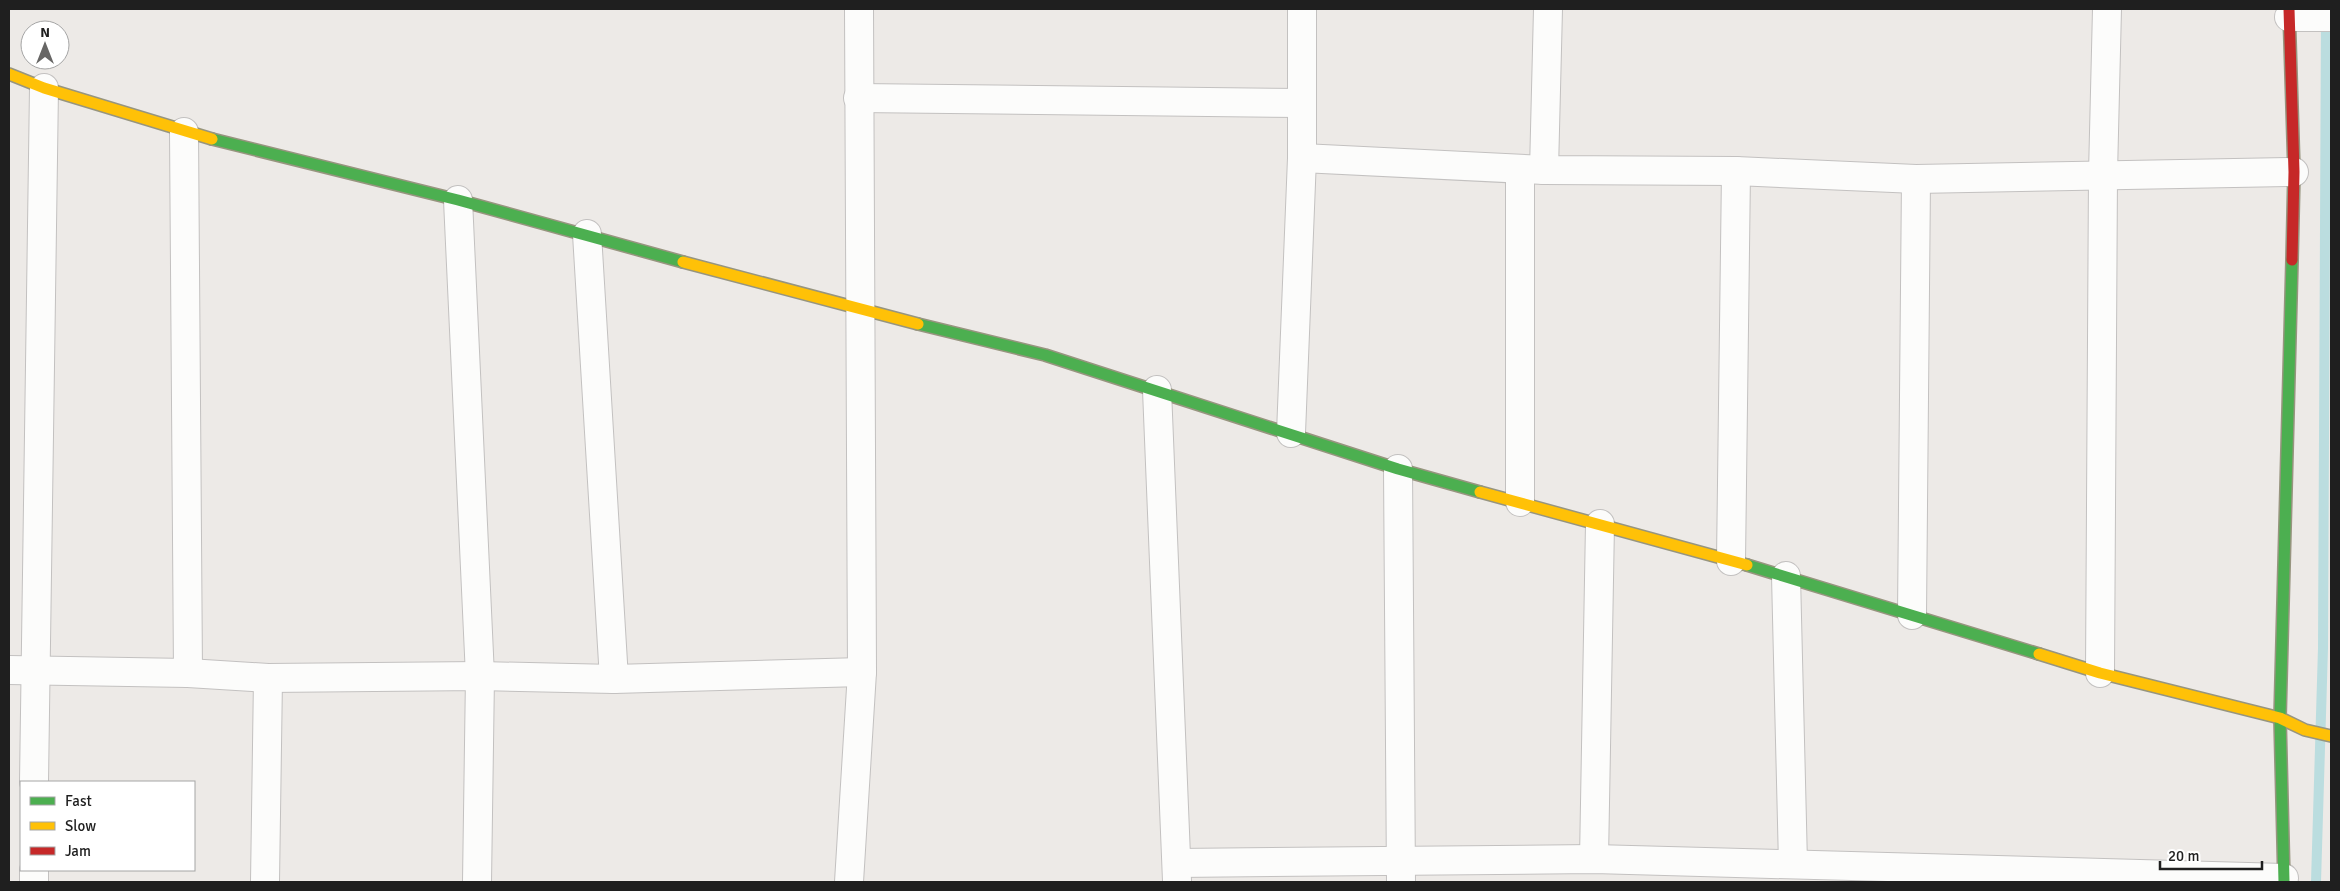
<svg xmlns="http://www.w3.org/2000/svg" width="2340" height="891" font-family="Signika,sans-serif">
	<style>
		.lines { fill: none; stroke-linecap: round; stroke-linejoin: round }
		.stream { stroke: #bbdddf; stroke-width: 10 }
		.street-casing { stroke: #c3c1c0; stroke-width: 30 }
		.fast-casing { stroke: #97957f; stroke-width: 14 }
		.slow-casing { stroke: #97957f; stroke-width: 14 }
		.jam-casing { stroke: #97957f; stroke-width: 14 }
		.street { stroke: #fcfcfb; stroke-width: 28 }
		.fast { stroke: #4caf50; stroke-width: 11 }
		.slow { stroke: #ffc107; stroke-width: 11 }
		.jam { stroke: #c62828; stroke-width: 11 }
	</style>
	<rect width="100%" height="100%" fill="#edeae7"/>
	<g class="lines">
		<!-- stream -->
		<path class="stream" d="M2316 882 2323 648 2326 17"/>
		<!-- street casing -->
		<g class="street-casing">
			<g id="street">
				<path d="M2289 17H2331"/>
				<path d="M858 98 1302 103"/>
				<path d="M184 132 188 673"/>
				<path d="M1302 158 1544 170 1736 171 1916 179 2294 172"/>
				<path d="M1520 169V502"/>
				<path d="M1544 170 1548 9"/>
				<path d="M458 200 480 676 477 882"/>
				<path d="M587 234 614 679"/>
				<path d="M1157 390 1177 881"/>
				<path d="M1291 433 1302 158V9"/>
				<path d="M1398 469 1401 882"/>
				<path d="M1731 561 1736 171"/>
				<path d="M1786 576 1793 864"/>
				<path d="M1912 615 1916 179"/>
				<path d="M9 670 188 673 268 678 480 676 614 679 862 672"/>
				<path d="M2100 673 2103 174 2107 9"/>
				<path d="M34 782 44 88"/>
				<path d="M1594 859 1600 524"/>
				<path d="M1177 863 1594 859 2284 878"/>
				<path d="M34 882V870"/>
				<path d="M265 882 268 678"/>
				<path d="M849 882 862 672 859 9"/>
			</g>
		</g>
		<!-- fast casing -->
		<g class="fast-casing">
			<g id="fast">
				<path d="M212 139 458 200 683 262"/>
				<path d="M918 324 1045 355 1398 469 1480 492"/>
				<path d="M1747 565 2039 654"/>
				<path d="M2284 882 2280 718 2292 260"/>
			</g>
		</g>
		<!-- slow casing -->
		<g class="slow-casing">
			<g id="slow">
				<path d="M9 74 44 88 212 139"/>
				<path d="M683 262 918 324"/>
				<path d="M1480 492 1747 565"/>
				<path d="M2039 654 2100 673 2280 718 2305 730 2331 736"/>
			</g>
		</g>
		<!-- jam casing -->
		<g class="jam-casing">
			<path id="jam" d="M2289 9 2294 172 2292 260"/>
		</g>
		<!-- street -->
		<use href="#street" class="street"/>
		<!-- fast -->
		<use href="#fast" class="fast"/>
		<!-- slow -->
		<use href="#slow" class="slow"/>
		<!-- jam -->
		<use href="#jam" class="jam"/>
	</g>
	<!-- border -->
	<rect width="2340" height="891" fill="none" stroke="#1f1f1f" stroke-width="20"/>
	<!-- legend -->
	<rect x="20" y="781" width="175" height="90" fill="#ffffff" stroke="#a5a5a5"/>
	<rect x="30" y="797" width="25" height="8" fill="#4caf50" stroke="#a5a5a5"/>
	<text x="65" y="806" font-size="15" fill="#1f1f1f">Fast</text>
	<rect x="30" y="822" width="25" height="8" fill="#ffc107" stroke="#a5a5a5"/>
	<text x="65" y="831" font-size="15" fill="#1f1f1f">Slow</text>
	<rect x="30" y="847" width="25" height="8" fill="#c62828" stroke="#a5a5a5"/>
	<text x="65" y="856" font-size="15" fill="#1f1f1f">Jam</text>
	<!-- north arrow -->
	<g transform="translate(45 45)"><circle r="24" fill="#ffffff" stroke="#a5a5a5"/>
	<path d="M0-4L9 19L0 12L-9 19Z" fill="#676665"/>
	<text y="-8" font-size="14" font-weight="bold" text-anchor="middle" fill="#1f1f1f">N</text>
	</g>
	<!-- scale -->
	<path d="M2160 861v8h102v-8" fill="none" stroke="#1f1f1f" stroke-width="2.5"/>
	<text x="2168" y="861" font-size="15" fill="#1f1f1f" stroke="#ffffff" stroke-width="4" paint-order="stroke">20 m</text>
</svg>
